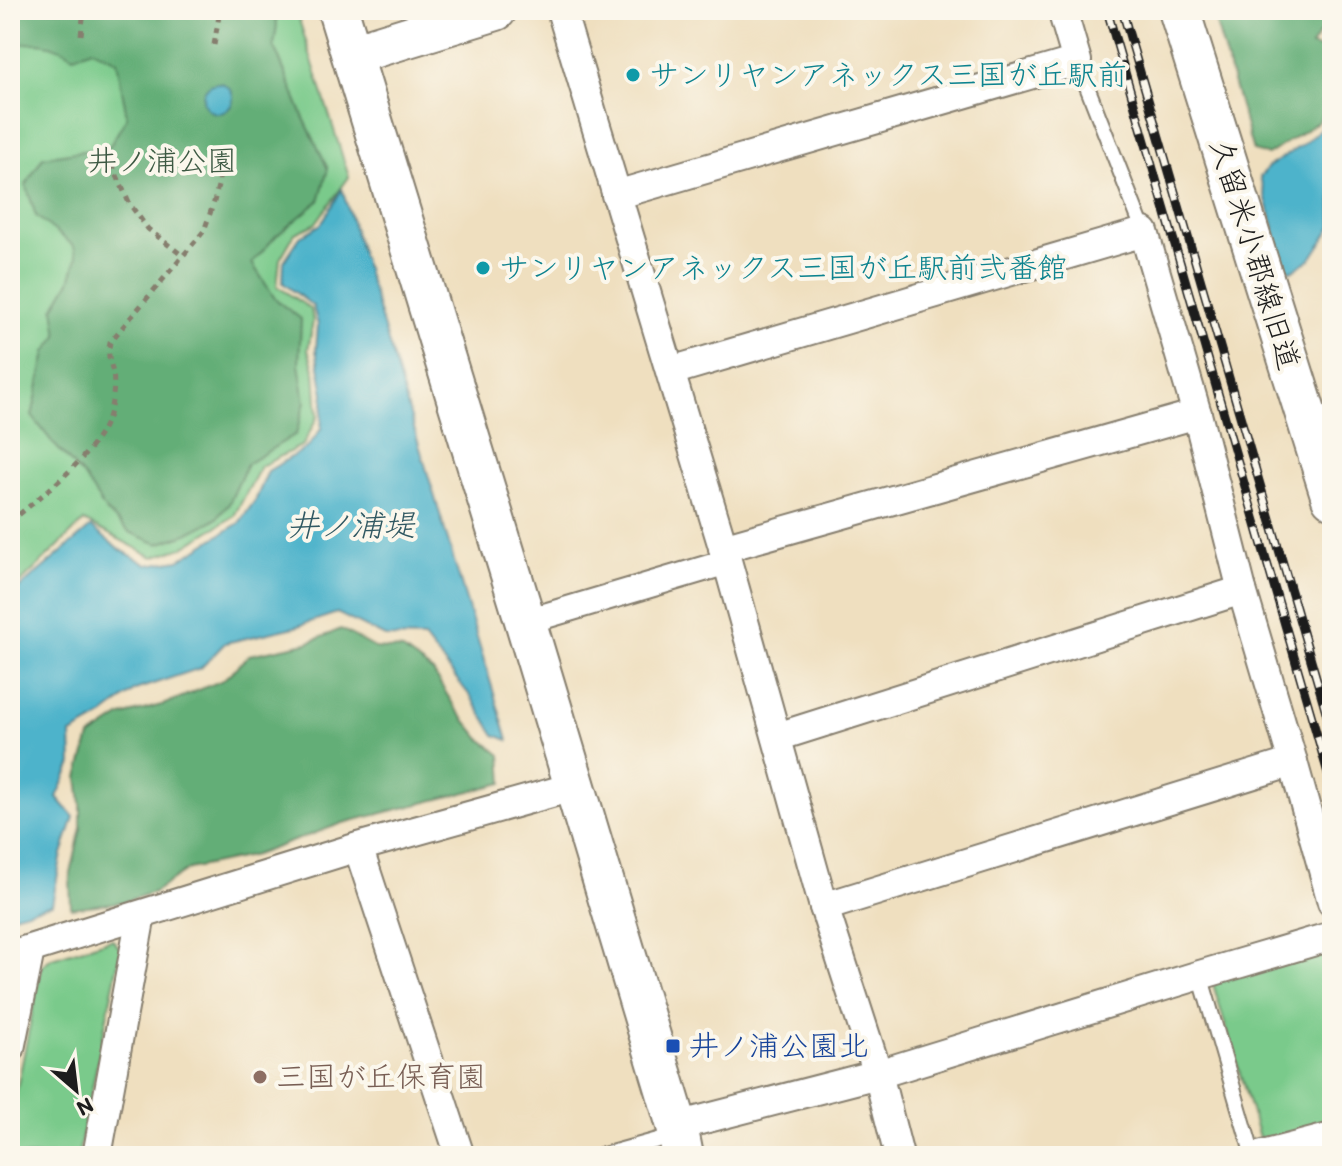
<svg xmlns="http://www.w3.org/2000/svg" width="1342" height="1166" font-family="Itim,'Klee One',sans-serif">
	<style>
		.green { fill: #7aca8b; stroke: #4b7354; stroke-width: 2 }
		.forest { fill: #63ae77; stroke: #40654a; stroke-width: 2 }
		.water { fill: #4db3cb; stroke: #346874; stroke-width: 2 }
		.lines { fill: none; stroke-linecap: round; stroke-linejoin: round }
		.lane-casing { stroke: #867e6e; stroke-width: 18 }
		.street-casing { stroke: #867e6e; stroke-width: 32 }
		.secondary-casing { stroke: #867e6e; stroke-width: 44 }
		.path { stroke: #867e6e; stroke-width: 5; stroke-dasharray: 6 6; stroke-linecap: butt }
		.lane { stroke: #fff; stroke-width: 14 }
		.street { stroke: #fff; stroke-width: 28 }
		.secondary { stroke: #fff; stroke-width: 40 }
		.rail-casing { stroke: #1c1c1c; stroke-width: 9 }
		.rail { stroke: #fbf7ec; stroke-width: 6; stroke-dasharray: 18; stroke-linecap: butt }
		.culture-dot { fill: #0f9aa8; stroke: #fbf7ec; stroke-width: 3 }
		.transit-dot { fill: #1a4fb4; stroke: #fbf7ec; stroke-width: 3 }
		.education-dot { fill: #8d6e63; stroke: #fbf7ec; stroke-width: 3 }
		.labels { text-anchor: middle; stroke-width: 8; stroke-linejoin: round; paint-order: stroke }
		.culture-label { font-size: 30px; fill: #0d838f; stroke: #fbf7ec; text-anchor: start }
		.park-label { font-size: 30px; fill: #3d5943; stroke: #fbf7ec }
		.street-label { font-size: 30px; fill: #1c1c1c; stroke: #fbf7ec }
		.transit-label { font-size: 30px; fill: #164399; stroke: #fbf7ec; text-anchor: start }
		.education-label { font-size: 30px; fill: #785e54; stroke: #fbf7ec; text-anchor: start }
		.water-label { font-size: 32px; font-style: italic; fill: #305862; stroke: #fbf7ec }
	</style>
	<rect width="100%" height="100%" fill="#fbf7ec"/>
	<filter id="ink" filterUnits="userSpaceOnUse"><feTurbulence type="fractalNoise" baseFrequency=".0125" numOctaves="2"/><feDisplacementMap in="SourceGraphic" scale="16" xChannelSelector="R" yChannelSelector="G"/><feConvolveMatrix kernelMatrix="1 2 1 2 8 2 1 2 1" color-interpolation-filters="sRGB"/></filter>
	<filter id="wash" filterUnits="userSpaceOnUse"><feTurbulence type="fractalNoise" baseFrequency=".006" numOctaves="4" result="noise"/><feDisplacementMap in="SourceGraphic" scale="32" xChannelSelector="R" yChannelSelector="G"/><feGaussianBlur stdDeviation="1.8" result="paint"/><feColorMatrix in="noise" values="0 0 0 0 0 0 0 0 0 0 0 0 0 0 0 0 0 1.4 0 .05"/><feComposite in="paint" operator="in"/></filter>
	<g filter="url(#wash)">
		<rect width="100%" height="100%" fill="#efdfbf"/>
		<!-- green -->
		<g class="green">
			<path d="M10 10H296L349 177 315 224 295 233 280 259 277 286 311 309 313 321 308 350 315 372 318 416 303 445 261 466 234 516 182 548 153 557 84 521 10 593Z"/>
			<path d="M112 939 121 949 78 1156H10V1123L42 965 52 958Z"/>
			<path d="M1324 948 1332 953V1123L1261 1144 1213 984Z"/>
		</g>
		<!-- forest -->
		<g class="forest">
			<path d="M10 10H275L277 25 274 46 303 116 328 169 319 201 276 236 252 263 276 300 301 319 299 364 305 402 296 434 247 464 229 504 216 519 187 534 158 544 129 532 106 511 84 477 53 443 32 416 46 352 58 336 54 308 70 281 77 258 74 246 36 216 26 185 43 157 109 147 127 117 117 61 92 49 74 56C52 43 35 39 10 47Z"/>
			<path d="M1212 10H1331L1332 16 1311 46 1332 52V95L1319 121 1268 155 1253 151Z"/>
			<path d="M341 629 375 648 403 650 433 672 456 709 480 738 501 755 503 783 343 823 255 855 189 869 154 892 123 902 71 908 70 878 81 828V804L78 777 90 737 122 716 165 704 223 680 249 655 307 643Z"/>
		</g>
		<!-- water -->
		<g class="water">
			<circle cx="218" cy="98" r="15"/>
			<path d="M1332 118V227L1311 259 1291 271 1285 268 1260 177 1268 167 1305 143Z"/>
			<path d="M342 189 508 740 495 735 471 697 424 638 385 637 337 613 295 627 225 643 201 668 135 690 100 718 71 734 72 764 57 797 74 817 62 854 52 904 10 916V596L91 527 119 549 148 565 179 560 239 523 256 499 268 471 308 447 321 429 324 393 316 350 318 325 313 306 283 283 284 261 300 237 321 224Z"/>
		</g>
	</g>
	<g filter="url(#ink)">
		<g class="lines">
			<!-- lane casing -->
			<g class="lane-casing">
				<g id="lane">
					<path d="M1077 61 1144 232"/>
					<path d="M527 616 726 557"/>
					<path d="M529 626 728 567"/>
					<path d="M1200 975 1253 1156"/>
					<path d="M600 1156 676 1135"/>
				</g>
			</g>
			<!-- street casing -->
			<g class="street-casing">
				<g id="street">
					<path d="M561 10 726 557 824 907 1293 762"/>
					<path d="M616 195 1077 61 1062 10"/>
					<path d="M671 371 1144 232 1197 414"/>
					<path d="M723 548 1197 414 1242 590 1293 762 1332 902"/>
					<path d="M777 737 1242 590"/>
					<path d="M358 847 460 1156"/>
					<path d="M824 907 878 1074 899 1156"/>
					<path d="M10 955 358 847 576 786"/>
					<path d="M10 1049 30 950"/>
					<path d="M677 1126 878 1074 1200 975 1332 936"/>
					<path d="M97 1156 141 915"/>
					<path d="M1259 1156 1332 1137"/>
				</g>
			</g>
			<!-- secondary casing -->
			<g class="secondary-casing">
				<g id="secondary">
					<path d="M338 10 524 617 677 1126 683 1156"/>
					<path d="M1179 10 1332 498"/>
					<path d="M352 54 496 10"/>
				</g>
			</g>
			<!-- path -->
			<g class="path">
				<path d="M81 35 84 10"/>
				<path d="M214 45 220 10"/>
				<path d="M112 164 129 203 148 229 183 256"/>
				<path d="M10 522C43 494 99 454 110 411 113 399 115 384 113 373 110 359 107 358 110 342L204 231 214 202 219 182V149"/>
			</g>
			<!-- lane -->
			<use href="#lane" class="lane"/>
			<!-- street -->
			<use href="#street" class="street"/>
			<!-- secondary -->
			<use href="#secondary" class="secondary"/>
			<!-- rail casing -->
			<g class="rail-casing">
				<g id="rail">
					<path d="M1107 10 1332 787"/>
					<path d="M1122 10 1332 732"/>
				</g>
			</g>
			<!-- rail -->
			<use href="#rail" class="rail"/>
		</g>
	</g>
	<!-- markers -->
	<g class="culture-dot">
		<circle cx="633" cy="75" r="8"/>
		<circle cx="483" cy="268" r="8"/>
	</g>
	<rect class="transit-dot" x="665" y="1038" width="16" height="16" rx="4"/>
	<circle class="education-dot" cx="260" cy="1077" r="8"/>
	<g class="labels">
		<!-- culture labels -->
		<g class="culture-label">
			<text x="649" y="85">サンリヤンアネックス三国が丘駅前</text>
			<text x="499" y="278">サンリヤンアネックス三国が丘駅前弐番館</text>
		</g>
		<!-- park labels -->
		<g class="park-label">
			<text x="162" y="171">井ノ浦公園</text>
		</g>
		<!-- street labels -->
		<g class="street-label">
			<text transform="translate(1255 254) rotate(73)" y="10">久留米小郡線旧道</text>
		</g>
		<!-- transit labels -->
		<g class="transit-label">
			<text x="689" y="1056">井ノ浦公園北</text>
		</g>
		<!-- education labels -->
		<g class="education-label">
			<text x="276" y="1087">三国が丘保育園</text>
		</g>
		<!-- water labels -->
		<g class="water-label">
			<text x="351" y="536">井ノ浦堤</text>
		</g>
	</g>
	<!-- margin -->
	<rect width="1342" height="1166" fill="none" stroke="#fbf7ec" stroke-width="40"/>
	<!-- north arrow -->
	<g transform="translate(76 1090) rotate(152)" stroke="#fbf7ec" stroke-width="6" paint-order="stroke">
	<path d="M0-6L14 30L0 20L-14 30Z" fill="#1c1c1c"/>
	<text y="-12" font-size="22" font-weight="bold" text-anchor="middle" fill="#1c1c1c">N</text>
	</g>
</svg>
